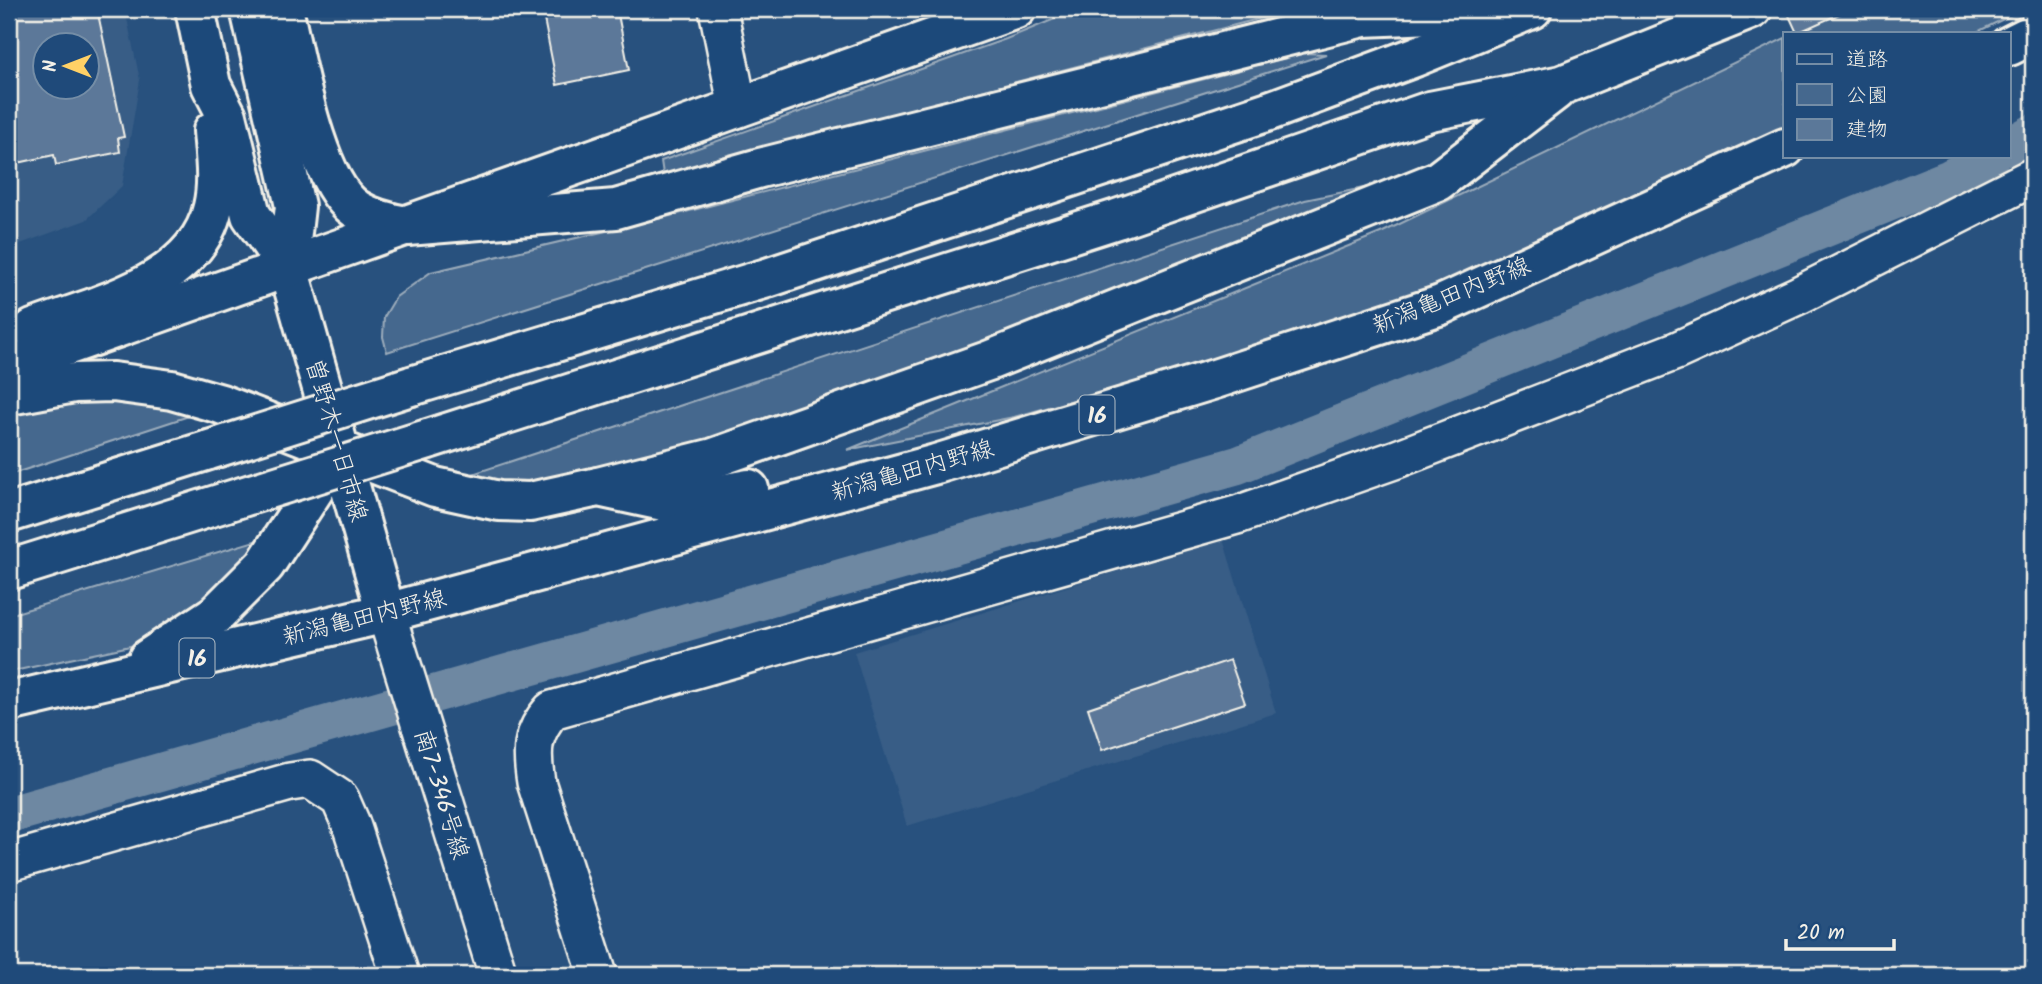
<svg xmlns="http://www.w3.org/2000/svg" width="2042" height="984" font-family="Kalam,'Klee One',sans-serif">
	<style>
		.built { fill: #375d86; fill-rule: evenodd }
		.green { fill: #45688e; stroke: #9cacbb; stroke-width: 2 }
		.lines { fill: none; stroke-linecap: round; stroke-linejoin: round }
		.canal { stroke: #6e88a2; stroke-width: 38 }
		.building { fill: #5b7899; stroke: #f4f1e8; stroke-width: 2; fill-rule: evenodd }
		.minor-casing { stroke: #f4f1e8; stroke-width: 42 }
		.major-casing { stroke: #f4f1e8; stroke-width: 44 }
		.highway-casing { stroke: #f4f1e8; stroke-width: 44 }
		.minor { stroke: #1f4a7a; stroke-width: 37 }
		.major { stroke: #1f4a7a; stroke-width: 38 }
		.highway { stroke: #1f4a7a; stroke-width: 38 }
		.highway-bridge-casing { stroke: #f4f1e8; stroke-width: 44; stroke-linecap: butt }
		.highway-bridge { stroke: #1f4a7a; stroke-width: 38 }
		.labels { text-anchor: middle; stroke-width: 5; stroke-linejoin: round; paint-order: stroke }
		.shield { fill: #1f4a7a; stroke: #b4bfc7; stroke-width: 2 }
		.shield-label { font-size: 23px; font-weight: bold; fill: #f4f1e8 }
		.street-label { font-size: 24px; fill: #f4f1e8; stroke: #1f4a7a }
	</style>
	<rect width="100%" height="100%" fill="#28517e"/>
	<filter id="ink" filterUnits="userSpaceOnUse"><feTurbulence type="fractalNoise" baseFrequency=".0143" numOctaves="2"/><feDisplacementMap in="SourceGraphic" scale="14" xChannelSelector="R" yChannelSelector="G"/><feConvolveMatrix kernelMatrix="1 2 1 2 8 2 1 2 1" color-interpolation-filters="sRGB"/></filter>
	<g filter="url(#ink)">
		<!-- built -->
		<g class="built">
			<path d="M9 9H125L140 80 122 186 86 220 9 248ZM46 46H88V88H46Z"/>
			<path d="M1223 539 1276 713 907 826 854 652Z"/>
		</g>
		<!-- green -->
		<g class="green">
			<path d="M1079 9H1296L663 174 661 161 1006 39Z"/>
			<path d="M1847 9H2024L1975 33H1795Z"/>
			<path d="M1785 38V128L1565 239 1469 271 1328 328 1014 417 847 450 1383 232Z"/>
			<path d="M1306 53 1326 54 387 352 383 337 384 317 396 297 431 272 666 217Z"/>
			<path d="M1378 185 894 384 582 481 503 494 445 483 1305 200Z"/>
			<path d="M102 397 198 413 9 475V405Z"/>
			<path d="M258 540 231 576 144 643 9 672V615Z"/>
		</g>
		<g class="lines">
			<!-- canal -->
			<g class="canal">
				<path d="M2009 146 2033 133"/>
				<path d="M9 815 1238 465 1950 178 1991 156"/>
			</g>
		</g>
		<!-- building -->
		<g class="building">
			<path d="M9 9H97L124 137 118 138 120 152 56 165 54 155 9 165ZM46 46H88V88H46Z"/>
			<path d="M542 9H617L629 70 557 85Z"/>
			<path d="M1786 9H1845L1846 11 1797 33Z"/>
			<path d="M1230 660 1245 703 1102 750 1088 708Z"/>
		</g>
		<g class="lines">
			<!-- minor casing -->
			<g class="minor-casing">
				<g id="minor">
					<path d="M718 9 738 108"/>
					<path d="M386 613 498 975"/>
					<path d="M9 862 290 782 310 779 340 799 351 824 400 975"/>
					<path d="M598 975 536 782C531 752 531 733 552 710L1240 514 1397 459 1676 351 1799 295 2033 177"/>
				</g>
			</g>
			<!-- major casing -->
			<g class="major-casing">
				<g id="major">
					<path d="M195 9 211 85 227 116 251 215 288 268 386 613"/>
					<path d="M250 9 295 206 288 268"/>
					<path d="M283 9C295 58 314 180 356 209 372 219 389 223 407 226"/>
					<path d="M2009 46 2033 34"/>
					<path d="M33 329C96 305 196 284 213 207 219 182 215 156 213 131"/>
					<path d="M9 366 1016 9"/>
					<path d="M9 395 74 383 113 382 172 390 221 404 435 487 499 501 530 502 598 487 672 503 749 489"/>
					<path d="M148 659 215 615 265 565 339 451"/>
					<path d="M9 702 386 613 512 579 936 464 1215 379 1441 305 1785 148"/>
				</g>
			</g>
			<!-- highway casing -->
			<g class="highway-casing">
				<g id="highway">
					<path d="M407 226 616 209 760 168 1363 17 1503 11"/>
					<path d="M411 386 767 278 1269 111 1415 57 1532 9"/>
					<path d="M428 439 1117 219 1430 111 1562 85 1752 9"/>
					<path d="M598 487 714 458 988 361 1438 181 1555 91"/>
					<path d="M9 513 209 450"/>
					<path d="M9 570 226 502"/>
				</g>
			</g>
			<!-- minor -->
			<use href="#minor" class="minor"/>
			<!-- major -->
			<use href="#major" class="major"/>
			<!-- highway -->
			<use href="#highway" class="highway"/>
			<!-- highway-bridge casing -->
			<g class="highway-bridge-casing">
				<g id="highway-bridge">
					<path d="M209 450 411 386"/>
					<path d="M226 502 428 439"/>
				</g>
			</g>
			<!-- highway-bridge -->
			<use href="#highway-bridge" class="highway-bridge"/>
		</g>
	</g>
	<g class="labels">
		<!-- shield labels -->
		<g class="shield">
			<rect x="1079.5" y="395.5" width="35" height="39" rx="5"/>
			<rect x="179.5" y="638.5" width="35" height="39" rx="5"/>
		</g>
		<g class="shield-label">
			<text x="1097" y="423">16</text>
			<text x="197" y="666">16</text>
		</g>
		<!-- street labels -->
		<g class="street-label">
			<text transform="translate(1451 295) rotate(-22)" y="8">新潟亀田内野線</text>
			<text transform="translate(337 440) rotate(74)" y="8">曽野木一日市線</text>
			<text transform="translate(912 470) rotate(-16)" y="8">新潟亀田内野線</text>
			<text transform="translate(364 617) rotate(-14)" y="8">新潟亀田内野線</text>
			<text transform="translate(442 794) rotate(73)" y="8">南7-346号線</text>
		</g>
	</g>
	<!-- margin -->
	<rect width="2042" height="984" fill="none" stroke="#1f4a7a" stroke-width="35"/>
	<rect x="18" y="18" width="2007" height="949" fill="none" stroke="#f4f1e8" stroke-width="2.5" filter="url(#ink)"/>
	<!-- legend -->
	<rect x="1783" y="32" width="228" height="126" fill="#1f4a7a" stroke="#748da6" stroke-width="2"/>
	<rect x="1797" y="54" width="35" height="10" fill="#1f4a7a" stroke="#748da6" stroke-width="2"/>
	<text x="1846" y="66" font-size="21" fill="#f4f1e8">道路</text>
	<rect x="1797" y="84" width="35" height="21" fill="#45688e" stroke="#748da6" stroke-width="2"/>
	<text x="1846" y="102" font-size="21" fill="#f4f1e8">公園</text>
	<rect x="1797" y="119" width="35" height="21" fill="#5b7899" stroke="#748da6" stroke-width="2"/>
	<text x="1846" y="136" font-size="21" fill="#f4f1e8">建物</text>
	<!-- north arrow -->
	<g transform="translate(66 66) rotate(270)"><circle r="33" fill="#1f4a7a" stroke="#748da6" stroke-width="2"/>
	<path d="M0-5L12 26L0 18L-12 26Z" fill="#ffd166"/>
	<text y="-10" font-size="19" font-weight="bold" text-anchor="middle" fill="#f4f1e8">N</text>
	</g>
	<!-- scale -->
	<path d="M1786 939v10h108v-10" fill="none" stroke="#f4f1e8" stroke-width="3.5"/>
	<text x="1797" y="939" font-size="21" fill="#f4f1e8" stroke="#1f4a7a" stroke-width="5" paint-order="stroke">20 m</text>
</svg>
